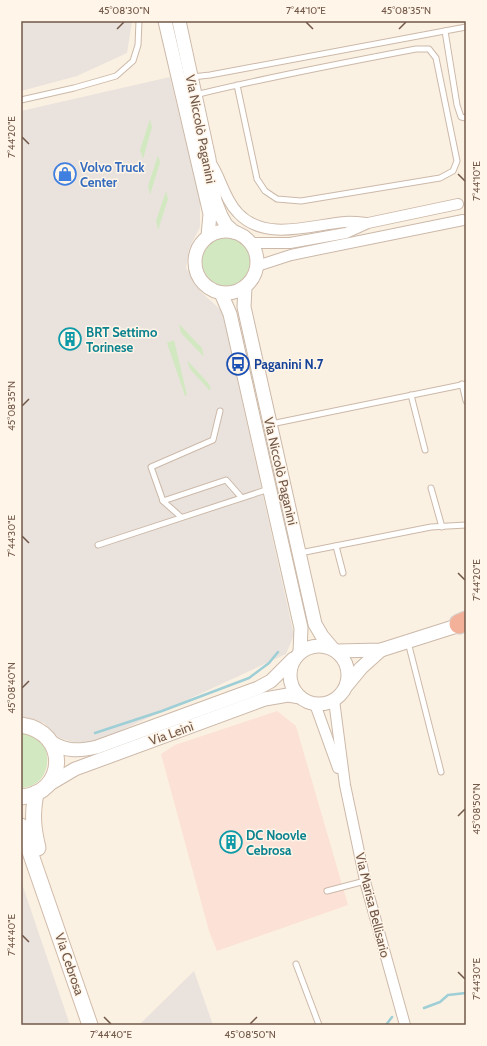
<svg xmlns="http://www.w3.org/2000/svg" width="487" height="1046" font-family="Cabin,sans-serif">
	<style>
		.commercial { fill: #fce1d6 }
		.industrial { fill: #eae3dd }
		.green { fill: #d2e8c1 }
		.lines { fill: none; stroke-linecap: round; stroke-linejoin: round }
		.stream { stroke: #9eced6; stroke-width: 2.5 }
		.service-casing { stroke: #ccb9a9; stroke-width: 7 }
		.minor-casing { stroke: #ccb9a9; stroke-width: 12 }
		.tertiary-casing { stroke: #ccb9a9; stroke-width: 15 }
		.secondary-casing { stroke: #d1bba9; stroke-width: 17 }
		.motorway-casing { stroke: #d8d0cc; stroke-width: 21 }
		.service { stroke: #fff; stroke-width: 5 }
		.minor { stroke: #fff; stroke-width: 10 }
		.tertiary { stroke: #fff; stroke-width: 13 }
		.secondary { stroke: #fff; stroke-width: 15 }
		.motorway { stroke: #f4b19a; stroke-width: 19 }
		.ticks { fill: none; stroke: #725849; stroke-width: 1.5 }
		.labels { text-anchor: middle; stroke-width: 3; stroke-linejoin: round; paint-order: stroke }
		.street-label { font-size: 13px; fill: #725849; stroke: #fff5e8 }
		.shop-label { font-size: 13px; font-weight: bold; fill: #366cbe; stroke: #fff5e8; text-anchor: start }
		.culture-label { font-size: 13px; font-weight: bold; fill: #0d838f; stroke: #fff5e8; text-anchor: start }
		.transit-label { font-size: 13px; font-weight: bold; fill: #164399; stroke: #fff5e8; text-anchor: start }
		.neatline { fill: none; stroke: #725849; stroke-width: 1.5 }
		.ticks-label { font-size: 10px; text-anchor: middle; fill: #725849 }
	</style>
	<rect width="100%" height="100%" fill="#fbf1e2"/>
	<!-- commercial -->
	<path class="commercial" d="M277 711 296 726 348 905 217 951 209 931 161 754 175 745Z"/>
	<!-- industrial -->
	<g class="industrial">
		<path d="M21 21H132L127 53 77 76 21 91Z"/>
		<path d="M170 77 200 201V227L189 249 186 268 201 292 222 311 294 635 286 654 94 743 74 742 59 738 44 723 21 717V111Z"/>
		<path d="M21 881 70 1025H21Z"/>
		<path d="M194 971 213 1025H139Z"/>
	</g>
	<!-- green -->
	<g class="green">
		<path d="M150 119 152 127 143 159 140 150Z"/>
		<path d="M158 155 160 163 150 195 148 186Z"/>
		<path d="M166 191 168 199 158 230 156 221Z"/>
		<circle cx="226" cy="262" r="24"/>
		<path d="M179 324 202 348 204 357 181 333Z"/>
		<path d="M174 340 187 395 185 396 167 343Z"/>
		<path d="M187 360 209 384 211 389 209 390 190 369Z"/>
		<path d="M21 733C56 733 56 787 21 788Z"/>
	</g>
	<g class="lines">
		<!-- stream -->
		<g class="stream">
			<path d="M95 733 162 711 249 678 269 663 278 652"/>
			<path d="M424 1008 440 1002 448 995 466 993"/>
			<path d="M386 1025 392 1017"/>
		</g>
		<!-- service casing -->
		<g class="service-casing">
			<g id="service">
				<path d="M445 31 457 105 461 117 466 118"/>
				<path d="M192 77 210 75 466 27"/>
				<path d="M195 95C268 77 342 63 416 49H429L436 58 457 161 453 171 440 178 301 201 277 199 265 191 257 179 237 85"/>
				<path d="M21 100 74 88 116 76 133 61 138 45 139 21"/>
				<path d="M462 384 466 401"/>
				<path d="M411 395 425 450"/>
				<path d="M220 411 213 440 151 467 163 501 226 480 241 497"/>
				<path d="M271 424 466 384"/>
				<path d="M431 488 442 527"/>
				<path d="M163 501 181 517"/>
				<path d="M98 545 269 489"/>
				<path d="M336 546 343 573"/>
				<path d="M300 553 431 527 466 525"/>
				<path d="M408 642 441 772"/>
				<path d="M327 891 365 881"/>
				<path d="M296 964 319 1025"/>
			</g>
		</g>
		<!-- minor casing -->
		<g class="minor-casing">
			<g id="minor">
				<path d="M212 165C222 181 225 200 238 213 265 242 311 225 344 222 351 221 359 222 366 223"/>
				<path d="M251 243H290L346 233 368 223 458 204"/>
				<path d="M257 266 291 255 463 220"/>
				<path d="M334 700 345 785 366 885 405 1025"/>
				<path d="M315 704 338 768"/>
			</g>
		</g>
		<!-- tertiary casing -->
		<g class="tertiary-casing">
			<g id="tertiary">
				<path d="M165 21 210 214 208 236"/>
				<path d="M179 21 209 159 215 201 221 216 226 225 234 232"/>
				<circle cx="226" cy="262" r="31"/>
				<path d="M245 287 244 307 315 624 322 636 333 649"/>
				<path d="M221 293 230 314 301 628 300 652"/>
				<circle cx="319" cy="675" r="29"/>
				<path d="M337 651 381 650 466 623"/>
				<path d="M347 685 361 668 381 650"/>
				<path d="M51 742C66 752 80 751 97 747L258 688 271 681 293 659"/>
				<path d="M48 785 75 769 265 699 288 695 300 697"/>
			</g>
		</g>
		<!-- secondary casing -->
		<g class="secondary-casing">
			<g id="secondary">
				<path d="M21 725C70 732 67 794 21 797"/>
				<path d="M36 793C32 815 33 827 38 848"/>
				<path d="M21 826 90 1025"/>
			</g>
		</g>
		<!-- motorway casing -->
		<g class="motorway-casing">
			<path id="motorway" d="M459 624 466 621"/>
		</g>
		<!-- service -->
		<use href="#service" class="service"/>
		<!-- minor -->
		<use href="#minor" class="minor"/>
		<!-- tertiary -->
		<use href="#tertiary" class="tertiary"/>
		<!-- secondary -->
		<use href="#secondary" class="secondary"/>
		<!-- motorway -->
		<use href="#motorway" class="motorway"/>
	</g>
	<!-- ticks -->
	<path class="ticks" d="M306 22 313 29M117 29 124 22M399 29 406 22M22 137 29 144M458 174 465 181M22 406 29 399M22 536 29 543M458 573 465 580M22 688 29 681M458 816 465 809M22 935 29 942M458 972 465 979M104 1017 111 1024M250 1024 257 1017"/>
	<!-- icons -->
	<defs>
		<g id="shop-ring" transform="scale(1.15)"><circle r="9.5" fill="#fff5e8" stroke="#3f7fe0" stroke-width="1.5"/><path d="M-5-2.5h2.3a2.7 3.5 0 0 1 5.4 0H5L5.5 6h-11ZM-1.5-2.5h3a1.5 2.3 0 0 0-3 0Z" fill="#3f7fe0"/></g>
		<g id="building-ring" transform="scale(1.15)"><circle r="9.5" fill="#fff5e8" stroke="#0f9aa8" stroke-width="1.5"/><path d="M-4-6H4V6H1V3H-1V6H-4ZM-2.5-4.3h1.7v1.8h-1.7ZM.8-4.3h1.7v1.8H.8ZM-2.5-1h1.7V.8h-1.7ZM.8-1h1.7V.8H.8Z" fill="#0f9aa8"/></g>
		<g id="bus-ring" transform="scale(1.15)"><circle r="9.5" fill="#fff5e8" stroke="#1a4fb4" stroke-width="1.5"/><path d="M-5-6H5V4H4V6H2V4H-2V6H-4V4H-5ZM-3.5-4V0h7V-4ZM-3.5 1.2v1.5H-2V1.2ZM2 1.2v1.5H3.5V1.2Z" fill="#1a4fb4"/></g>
	</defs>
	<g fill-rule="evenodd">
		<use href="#shop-ring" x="65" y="174"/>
		<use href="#building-ring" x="70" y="339"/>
		<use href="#bus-ring" x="238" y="364"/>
		<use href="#building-ring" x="231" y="842"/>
	</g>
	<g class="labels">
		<!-- street labels -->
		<g class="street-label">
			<text transform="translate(201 129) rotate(79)" y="5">Via Niccolò Paganini</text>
			<text transform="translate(281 471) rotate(77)" y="5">Via Niccolò Paganini</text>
			<text transform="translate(171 733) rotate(-20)" y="5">Via Leinì</text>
			<text transform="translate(373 905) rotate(76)" y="5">Via Marisa Bellisario</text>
			<text transform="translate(70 964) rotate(71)" y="5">Via Cebrosa</text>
		</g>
		<!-- shop labels -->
		<g class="shop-label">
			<text x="80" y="172">Volvo Truck<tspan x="80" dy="15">Center</tspan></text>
		</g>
		<!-- culture labels -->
		<g class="culture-label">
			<text x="86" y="337">BRT Settimo<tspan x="86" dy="15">Torinese</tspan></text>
			<text x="246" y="840">DC Noovle<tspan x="246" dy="15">Cebrosa</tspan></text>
		</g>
		<!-- transit labels -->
		<g class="transit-label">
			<text x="254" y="369">Paganini N.7</text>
		</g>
	</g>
	<!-- border -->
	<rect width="487" height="1046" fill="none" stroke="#fff5e8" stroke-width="44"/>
	<rect x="22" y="22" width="443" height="1002" class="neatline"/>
	<g class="ticks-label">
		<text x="124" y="14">45°08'30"N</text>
		<text x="306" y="14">7°44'10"E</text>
		<text x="406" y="14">45°08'35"N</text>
		<text transform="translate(11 137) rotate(-90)" y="4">7°44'20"E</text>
		<text transform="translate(476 181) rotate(-90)" y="4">7°44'10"E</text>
		<text transform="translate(11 406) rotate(-90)" y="4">45°08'35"N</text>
		<text transform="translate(11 536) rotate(-90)" y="4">7°44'30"E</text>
		<text transform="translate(476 580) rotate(-90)" y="4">7°44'20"E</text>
		<text transform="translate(11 688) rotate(-90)" y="4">45°08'40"N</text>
		<text transform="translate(476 809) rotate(-90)" y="4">45°08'50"N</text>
		<text transform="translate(11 935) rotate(-90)" y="4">7°44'40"E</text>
		<text transform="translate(476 979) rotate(-90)" y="4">7°44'30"E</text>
		<text x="111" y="1038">7°44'40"E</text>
		<text x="250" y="1038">45°08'50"N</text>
	</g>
</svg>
